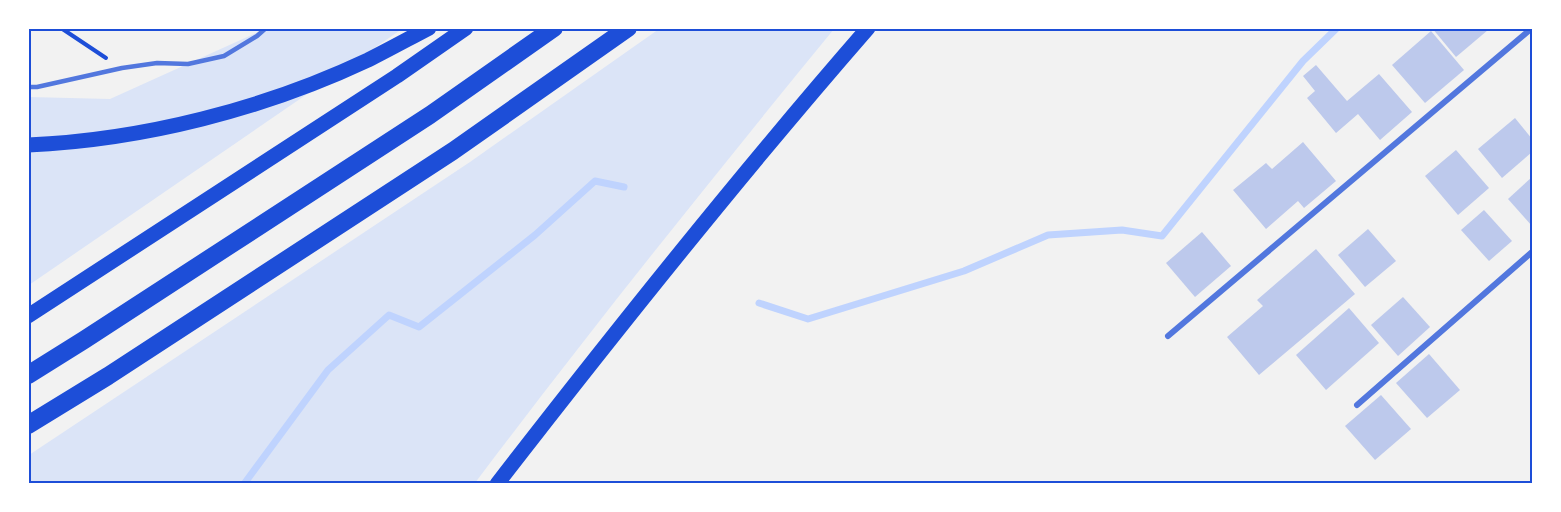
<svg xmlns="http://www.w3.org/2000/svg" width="1561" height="512" font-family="Lato,sans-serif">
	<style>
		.green { fill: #dbe4f7 }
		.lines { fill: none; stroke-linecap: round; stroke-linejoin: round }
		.stream { stroke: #bfd3fe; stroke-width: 7 }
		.building { fill: #bdc9ec }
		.path { stroke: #1d4ed8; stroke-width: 4 }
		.service { stroke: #5277de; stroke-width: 4.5 }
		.minor { stroke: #5277de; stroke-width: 6 }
		.primary { stroke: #1d4ed8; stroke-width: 15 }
		.motorway { stroke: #1d4ed8; stroke-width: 18 }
		.neatline { fill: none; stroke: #1d4ed8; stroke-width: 2 }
	</style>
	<rect width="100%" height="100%" fill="#f2f2f2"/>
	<!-- green -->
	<g class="green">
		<path d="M265 29H402L29 285V97L110 99Z"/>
		<path d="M659 29H834C712 178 591 329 475 483H29V455L470 162Z"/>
	</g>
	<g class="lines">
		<!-- stream -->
		<g class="stream">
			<path d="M759 303 808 319 964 271 1048 235 1122 230 1162 236 1303 61 1337 28"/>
			<path d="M244 484 328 370 389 315 419 327 535 235 595 181 624 187"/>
		</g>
	</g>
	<!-- building -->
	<g class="building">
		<path d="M1432 28H1487L1488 30 1456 57Z"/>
		<path d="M1431 31 1464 70 1425 103 1392 65Z"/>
		<path d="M1316 65 1347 101 1379 74 1412 112 1380 140 1358 114 1336 133 1307 98 1315 91 1303 76Z"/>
		<path d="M1515 118 1532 139V152L1502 178 1478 149Z"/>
		<path d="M1303 142 1336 181 1304 208 1298 201 1266 229 1233 190 1266 163 1272 169Z"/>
		<path d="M1456 150 1489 188 1458 215 1425 176Z"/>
		<path d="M1532 177V226L1508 199Z"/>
		<path d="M1484 210 1512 241 1489 261 1461 230Z"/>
		<path d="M1368 229 1396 261 1365 287 1338 255Z"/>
		<path d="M1202 232 1231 266 1195 297 1166 263Z"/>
		<path d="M1316 249 1355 294 1259 375 1227 337 1263 306 1257 300Z"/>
		<path d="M1403 297 1430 327 1398 356 1371 325Z"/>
		<path d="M1349 308 1379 343 1326 390 1296 355Z"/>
		<path d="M1429 354 1460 390 1427 418 1396 383Z"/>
		<path d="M1381 395 1411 429 1375 460 1345 426Z"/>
	</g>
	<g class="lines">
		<!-- path -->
		<path class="path" d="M61 28 106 58"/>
		<!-- service -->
		<path class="service" d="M28 87H37L122 68 157 63 188 64 224 56 257 36 266 28"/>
		<!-- minor -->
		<g class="minor">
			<path d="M1168 336 1532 28"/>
			<path d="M1357 405 1532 252"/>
		</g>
		<!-- primary -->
		<g class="primary">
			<path d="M28 145C143 140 264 109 368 60 388 50 408 39 429 28"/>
			<path d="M28 316 397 76 466 28"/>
			<path d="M497 484C617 329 739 176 868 28"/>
		</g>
		<!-- motorway -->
		<g class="motorway">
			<path d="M28 375 84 340 430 115 554 28"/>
			<path d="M28 425 108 376 453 151 628 28"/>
		</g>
	</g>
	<!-- border -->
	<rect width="1561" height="512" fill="none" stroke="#ffffff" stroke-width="60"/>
	<rect x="30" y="30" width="1501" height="452" class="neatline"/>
</svg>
